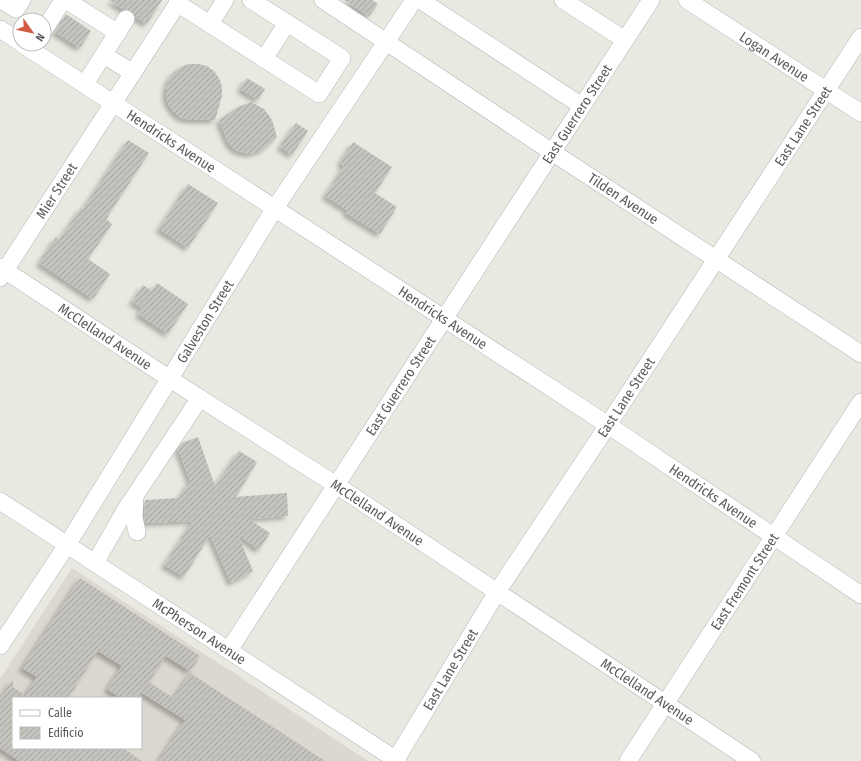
<svg xmlns="http://www.w3.org/2000/svg" width="861" height="761" viewBox="0 0 861 761" font-family="'Fira Sans Condensed',sans-serif">
<style>
.education{fill:#dad8cf;fill-rule:evenodd}
.building{fill:url(#building-hatch);filter:url(#shadow)}
.lines{fill:none;stroke-linecap:round;stroke-linejoin:round}
.minor-casing{stroke:#b3b5b9;stroke-width:18}
.minor{stroke:#fff;stroke-width:17}
.labels{text-anchor:middle;stroke-width:3;stroke-linejoin:round;paint-order:stroke}
.street-label{font-size:14px;fill:#595b5f;stroke:#fff}
</style>
<defs>
<pattern id="building-hatch" width="6" height="6" patternUnits="userSpaceOnUse"><rect width="6" height="6" fill="#c5c3bd"/><path d="M-1 1l2-2M0 6l6-6M5 7l2-2" fill="none" stroke="#a3a19d"/></pattern>
<filter id="shadow"><feDropShadow dx="-3.5" dy="3.5" stdDeviation="2" flood-color="#0004"/></filter>
</defs>
<rect width="100%" height="100%" fill="#eae9e1"/>
<path class="education" d="M72 568 221 665 238 675 246 681 368 761H0V679ZM13 698H141V748H13Z"/>
<g class="building">
<path d="M109 0H162L147 24 135 17 132 11 124 10Z"/>
<path d="M344 0H372L378 4 369 16Z"/>
<path d="M66 14 91 31 80 48 55 32Z"/>
<path d="M189 64H198L207 66 214 71 219 78 222 87V96L215 120H190L181 118 174 112 169 105 166 97V88L169 79 174 72 181 67Z"/>
<path d="M247 78 265 89 258 100 240 89Z"/>
<path d="M251 102 264 109 268 114 272 120 277 137 263 150 250 154 237 151 232 147 228 142 219 120 238 107Z"/>
<path d="M296 123 308 131 292 155 280 147Z"/>
<path d="M128 140 149 153 106 219 112 224 88 259 110 274 93 299 39 263 56 237 59 240 81 208 83 209Z"/>
<path d="M353 142 392 167 375 193 397 207 380 234 346 213 347 210 325 196 344 166 340 163Z"/>
<path d="M188 184 218 203 188 248 159 229Z"/>
<path d="M157 283 188 304 168 334 138 314 142 308 132 302 143 285 152 291Z"/>
<path d="M198 437 215 486 239 451 257 462 236 497 287 493 288 516 249 519 270 533 259 550 238 535 253 571 231 583 210 535 184 577 164 565 193 521 145 523 144 516 145 500 179 498 190 481 178 449 182 443Z"/>
<path d="M80 578 200 656 190 671 166 656 149 682 173 698 190 673 325 761H158L185 720 142 693 139 698H121L107 689 122 666 98 651 68 698H13V748H123L142 761H19L0 748V699L13 679V687L25 695 37 677 22 668Z"/>
</g>
<g class="lines">
<g class="minor-casing">
<g id="minor">
<path d="M1 0 16 9 22 0"/>
<path d="M66 0 118 33"/>
<path id="s1" d="M323 0 552 152 861 354"/>
<path d="M420 0 582 106"/>
<path d="M563 0 625 40"/>
<path id="s2" d="M687 0 861 113"/>
<path d="M177 3 319 94 342 58 251 0"/>
<path d="M210 24 225 0"/>
<path d="M0 29 20 42"/>
<path d="M44 30 63 0"/>
<path id="s3" d="M22 44 608 425 861 595"/>
<path d="M104 55 133 73"/>
<path d="M264 59 287 23"/>
<path d="M85 84 126 19"/>
<path id="s4" d="M0 267 170 379 336 485 752 761"/>
<path id="s5" d="M0 278 180 0"/>
<path d="M135 496 134 517 137 532"/>
<path id="s6" d="M0 501 398 761"/>
<path d="M95 563 126 509 200 398"/>
<path id="s7" d="M0 646 67 545 275 208 414 0"/>
<path id="s8" d="M229 650 651 0"/>
<path id="s9" d="M395 761 497 592 608 425 861 37"/>
<path id="s10" d="M628 761 861 402"/>
</g>
</g>
<use href="#minor" class="minor"/>
</g>
<g class="labels">
<g class="street-label">
<text dy="5" stroke="none"><textPath href="#s2" startOffset="104">Logan Avenue</textPath></text>
<text dy="5" stroke="none"><textPath href="#s8" startOffset="639">East Guerrero Street</textPath></text>
<text dy="5" stroke="none"><textPath href="#s9" startOffset="755">East Lane Street</textPath></text>
<text dy="5" stroke="none"><textPath href="#s3" startOffset="178">Hendricks Avenue</textPath></text>
<text dy="5" stroke="none"><textPath href="#s5" startOffset="104">Mier Street</textPath></text>
<text dy="5" stroke="none"><textPath href="#s1" startOffset="360">Tilden Avenue</textPath></text>
<text dy="5" stroke="none"><textPath href="#s3" startOffset="502">Hendricks Avenue</textPath></text>
<text dy="5" stroke="none"><textPath href="#s7" startOffset="384">Galveston Street</textPath></text>
<text dy="5" stroke="none"><textPath href="#s4" startOffset="126">McClelland Avenue</textPath></text>
<text dy="5" stroke="none"><textPath href="#s8" startOffset="315">East Guerrero Street</textPath></text>
<text dy="5" stroke="none"><textPath href="#s9" startOffset="431">East Lane Street</textPath></text>
<text dy="5" stroke="none"><textPath href="#s3" startOffset="826">Hendricks Avenue</textPath></text>
<text dy="5" stroke="none"><textPath href="#s4" startOffset="450">McClelland Avenue</textPath></text>
<text dy="5" stroke="none"><textPath href="#s10" startOffset="214">East Fremont Street</textPath></text>
<text dy="5" stroke="none"><textPath href="#s6" startOffset="238">McPherson Avenue</textPath></text>
<text dy="5" stroke="none"><textPath href="#s9" startOffset="107">East Lane Street</textPath></text>
<text dy="5" stroke="none"><textPath href="#s4" startOffset="774">McClelland Avenue</textPath></text>
</g>
</g>
<rect x="12" y="697" width="130" height="52" fill="#ffffff" stroke="#bdbdbf"/>
<rect x="20" y="710" width="20" height="6" fill="#ffffff" stroke="#bdbdbf"/>
<text x="48" y="717" font-size="12" fill="#595b5f">Calle</text>
<rect x="20" y="727" width="20" height="12" fill="url(#building-hatch)" stroke="#bdbdbf"/>
<text x="48" y="737" font-size="12" fill="#595b5f">Edificio</text>
<g transform="translate(32 32) rotate(123)"><circle r="19" fill="#ffffff" stroke="#bdbdbf"/>
<path d="M0-3L7 15L0 10L-7 15Z" fill="#d15a40"/>
<text y="-6" font-size="11" font-weight="bold" text-anchor="middle" fill="#595b5f">N</text>
</g>
</svg>
